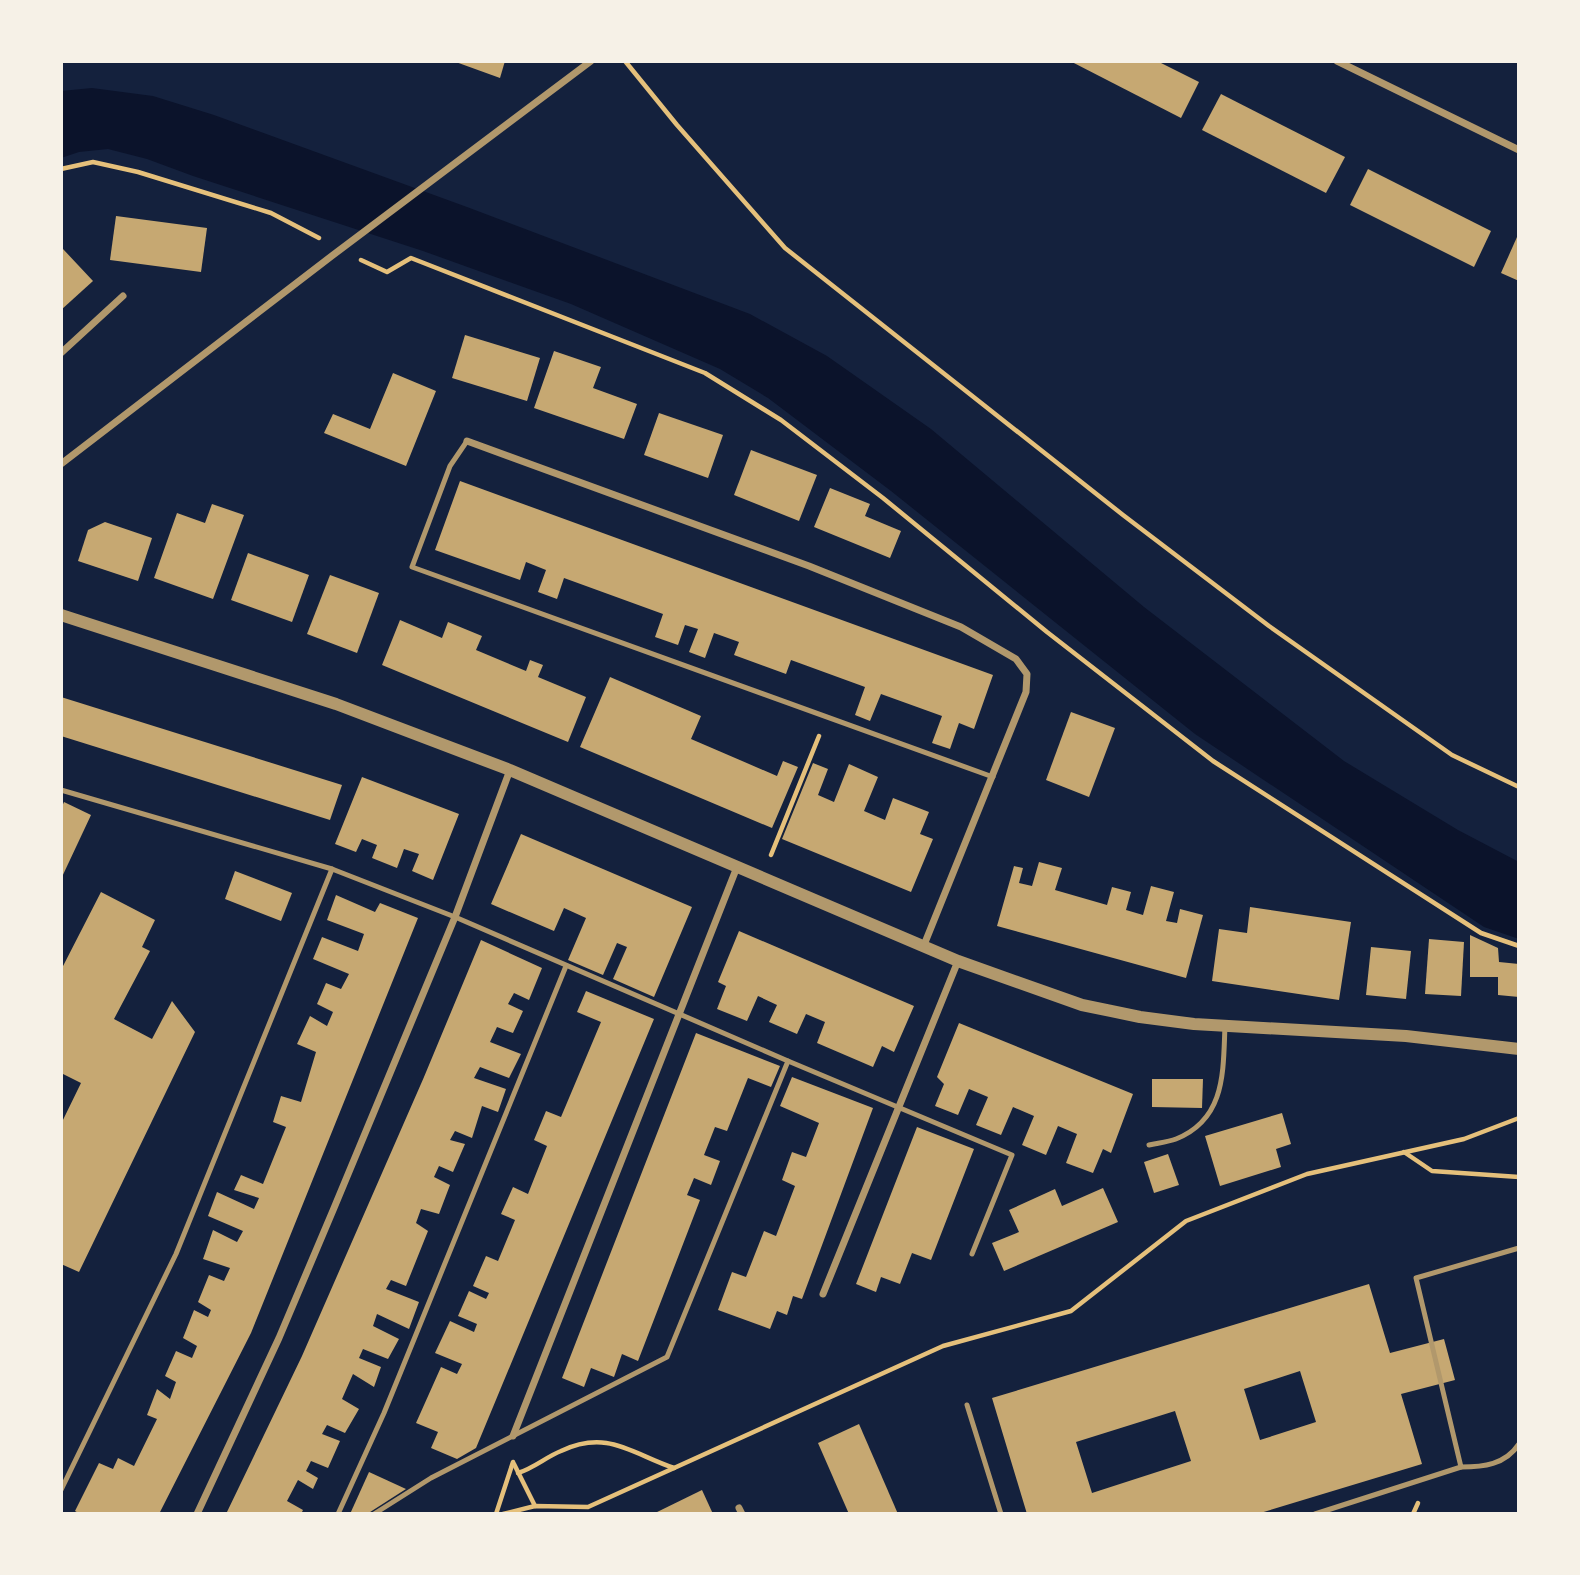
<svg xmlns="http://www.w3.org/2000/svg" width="1580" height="1575" viewBox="0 0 1580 1575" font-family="Helvetica,sans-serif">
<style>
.water{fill:#0b132b}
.building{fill:#c6a872;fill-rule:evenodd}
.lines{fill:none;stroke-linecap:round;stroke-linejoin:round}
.path{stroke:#e5c07b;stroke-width:4.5}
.service{stroke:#b1986c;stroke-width:5}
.minor{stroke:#b1986c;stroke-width:7}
.tertiary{stroke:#b1986c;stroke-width:12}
</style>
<rect width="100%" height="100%" fill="#14213d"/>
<path class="water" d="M92 88 153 96 214 115 467 207 750 314 827 356 931 429 1144 607 1344 761 1458 830 1519 862V939L1484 927 1195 734 891 491 768 398 720 369 571 304 423 251 193 176 147 159 108 149 79 152 61 158V91Z"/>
<g class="building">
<path d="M453 61H505L500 78Z"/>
<path d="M1070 61H1157L1199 82 1181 118Z"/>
<path d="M1221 94 1345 157 1326 193 1202 130Z"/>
<path d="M1368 169 1491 231 1474 267 1350 205Z"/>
<path d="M116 216 207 228 201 272 110 260Z"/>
<path d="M1517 237 1519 238V281L1501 273Z"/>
<path d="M63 249 93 281 61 310V251Z"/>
<path d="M465 335 540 358 527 401 452 378Z"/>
<path d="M554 351 601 367 593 388 637 404 624 439 534 408Z"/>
<path d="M393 373 436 391 406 466 324 433 333 414 370 429Z"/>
<path d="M659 413 723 435 708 478 644 455Z"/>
<path d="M751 450 817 475 799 521 734 495Z"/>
<path d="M460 481 993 675 974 729 959 723 950 749 932 743 942 716 881 694 870 721 855 715 865 687 791 660 786 674 734 655 739 642 714 633 705 658 689 652 698 629 685 625 678 645 655 637 663 614 564 578 557 599 538 592 546 570 526 562 520 580 435 550Z"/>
<path d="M830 488 870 504 865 516 901 531 890 558 814 527Z"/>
<path d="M212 504 244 515 213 599 154 578 177 513 205 523Z"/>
<path d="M105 522 152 538 138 581 78 561 88 530Z"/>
<path d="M248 553 309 575 292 622 231 600Z"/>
<path d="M330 575 379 593 357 653 307 634Z"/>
<path d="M400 620 442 638 448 622 482 636 476 650 526 671 530 660 543 665 538 677 586 697 568 742 382 665Z"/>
<path d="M610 677 701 716 691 739 777 776 783 761 798 767 772 828 580 747Z"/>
<path d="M61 697 342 785 330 820 61 736Z"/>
<path d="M1071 712 1115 728 1089 797 1046 780Z"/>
<path d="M813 763 828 769 818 795 834 802 849 764 878 777 864 811 885 820 893 798 929 812 920 834 933 839 911 892 782 839Z"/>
<path d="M362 777 459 814 433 880 412 871 419 854 404 849 397 868 372 858 377 845 362 839 356 852 335 844Z"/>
<path d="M64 802 91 815 61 879V809Z"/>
<path d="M521 834 692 907 654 997 613 979 627 947 617 943 603 975 568 960 586 918 564 908 554 931 491 904Z"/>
<path d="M1039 862 1062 868 1055 890 1107 905 1112 887 1131 892 1126 910 1143 915 1151 886 1174 892 1166 921 1177 923 1180 909 1203 915 1186 978 997 926 1014 866 1023 868 1019 883 1032 886Z"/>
<path d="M235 871 292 893 281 921 225 899Z"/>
<path d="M101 892 155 920 142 947 150 951 114 1019 152 1039 172 1001 195 1032 79 1272 61 1264V1124L81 1083 61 1073V970Z"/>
<path d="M336 895 375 912 380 903 418 918 251 1333 159 1514H80L75 1511 99 1463 113 1469 118 1458 134 1466 157 1419 147 1415 157 1389 170 1399 176 1382 165 1376 176 1351 192 1358 197 1346 183 1338 194 1310 208 1317 211 1310 198 1302 209 1275 224 1281 230 1268 203 1259 213 1230 237 1242 243 1231 208 1216 217 1192 254 1209 259 1198 234 1190 241 1175 263 1184 286 1127 273 1122 281 1096 301 1102 316 1052 297 1044 310 1016 327 1026 333 1012 317 1004 326 983 341 989 349 974 313 959 322 937 358 951 364 934 327 920Z"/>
<path d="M1250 907 1351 922 1339 1000 1212 981 1219 929 1247 933Z"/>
<path d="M739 931 914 1006 894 1052 882 1046 873 1067 817 1043 825 1022 806 1014 797 1034 769 1022 777 1005 758 996 747 1021 717 1009 726 986 718 982Z"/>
<path d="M1470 935 1498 948 1499 962 1519 964V997L1498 995V977H1470Z"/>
<path d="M1429 939 1464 942 1461 996 1425 994Z"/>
<path d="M481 940 542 968 529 1000 514 993 508 1004 523 1011 513 1033 497 1027 490 1042 521 1054 509 1078 480 1067 474 1078 506 1089 498 1112 482 1106 472 1138 455 1131 450 1140 465 1144 453 1172 439 1166 434 1177 450 1185 439 1214 421 1209 416 1223 428 1231 406 1286 391 1280 386 1289 419 1302 409 1329 377 1314 373 1326 399 1339 388 1359 363 1349 359 1358 381 1367 374 1387 353 1374 342 1399 359 1409 345 1433 327 1425 322 1434 340 1441 328 1468 311 1461 306 1471 318 1478 313 1489 298 1480 287 1501 303 1510 301 1514H226L302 1356 424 1077Z"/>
<path d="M1371 947 1411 951 1406 999 1366 995Z"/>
<path d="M586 991 654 1019 476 1448 457 1459 431 1448 438 1432 416 1423 441 1367 457 1374 462 1364 435 1353 450 1321 474 1332 477 1324 458 1316 469 1291 486 1299 489 1293 473 1286 486 1256 498 1261 515 1220 501 1214 513 1187 528 1194 547 1146 534 1140 546 1111 561 1117 601 1022 577 1012Z"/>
<path d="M959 1023 1133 1094 1111 1153 1103 1149 1093 1173 1066 1163 1077 1134 1058 1126 1046 1155 1022 1145 1034 1116 1013 1107 1001 1135 976 1125 988 1097 969 1089 958 1115 935 1106 944 1084 937 1077Z"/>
<path d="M696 1033 780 1066 771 1087 748 1078 727 1131 715 1127 704 1155 720 1161 711 1185 694 1178 687 1195 700 1200 638 1361 622 1354 614 1377 591 1368 584 1387 562 1378Z"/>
<path d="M792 1077 873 1108 802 1299 793 1296 787 1315 777 1311 770 1329 718 1310 732 1272 746 1277 764 1231 776 1236 795 1186 782 1180 792 1152 806 1157 819 1123 780 1106Z"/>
<path d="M1152 1079H1203L1202 1108 1152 1107Z"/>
<path d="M1282 1113 1291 1144 1276 1149 1281 1167 1220 1186 1205 1136Z"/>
<path d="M917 1127 974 1149 931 1260 912 1253 900 1284 881 1277 876 1292 856 1284Z"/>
<path d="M1168 1154 1179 1185 1154 1193 1144 1162Z"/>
<path d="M1103 1188 1118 1222 1004 1271 992 1243 1019 1232 1009 1210 1055 1189 1062 1206Z"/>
<path d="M1369 1284 1390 1353 1444 1339 1455 1380 1401 1394 1422 1464 1257 1514H1027L992 1398ZM1300 1371 1316 1422 1260 1440 1244 1389ZM1175 1411 1191 1461 1092 1493 1076 1442Z"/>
<path d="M859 1424 898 1514H849L818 1443Z"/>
<path d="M369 1472 406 1489 367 1514H350Z"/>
<path d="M702 1490 713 1514H653Z"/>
</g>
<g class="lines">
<g class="path">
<path d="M625 61 677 125 785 248 1123 515 1269 626 1452 755 1519 787"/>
<path d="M61 169 93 162 138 172 271 213 319 238"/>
<path d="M361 260 387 272 411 258 705 373 781 420 883 498 1047 632 1213 761 1481 933 1519 946"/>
<path d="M771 855 819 736"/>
<path d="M1404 1152 1432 1171 1519 1177"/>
<path d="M514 1464 535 1506"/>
<path d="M518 1473C534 1468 546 1457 561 1451 608 1429 632 1454 674 1468"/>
<path d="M496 1514 513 1462"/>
<path d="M503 1514 535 1506 588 1507 943 1346 1071 1311 1186 1221 1307 1174 1464 1139 1519 1118"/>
<path d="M1413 1514 1418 1503"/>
</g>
<g class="service">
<path d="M467 441 450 466 412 567 993 777"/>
<path d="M61 790 332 869"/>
<path d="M788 1061 1012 1155 972 1254"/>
<path d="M1149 1145C1158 1143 1168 1142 1176 1139 1226 1119 1223 1071 1225 1026"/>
<path d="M1519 1248 1416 1278 1461 1467C1483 1467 1505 1465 1519 1444"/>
<path d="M967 1405 1001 1514"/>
<path d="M61 1490 176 1254 332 869 455 917 788 1061 667 1357 431 1478 374 1514"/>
<path d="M338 1514 384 1413 566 966"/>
<path d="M1315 1514 1461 1467"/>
</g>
<g class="minor">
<path d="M1337 61 1519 150"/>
<path d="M61 353 123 296"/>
<path d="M467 441 809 566 961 627 1016 659 1027 674 1026 692 924 945"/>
<path d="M61 464 333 255 591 61"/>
<path d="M823 1294 958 961"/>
<path d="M513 1436 737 867"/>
<path d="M739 1508 742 1514"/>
<path d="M197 1514 279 1338 334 1208 455 917 510 770"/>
</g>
<path class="tertiary" d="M61 615 336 704 510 770 958 961 1082 1005 1140 1017 1194 1024 1406 1036 1519 1049"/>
</g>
<rect width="1580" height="1575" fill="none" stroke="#f6f1e7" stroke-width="126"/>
</svg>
